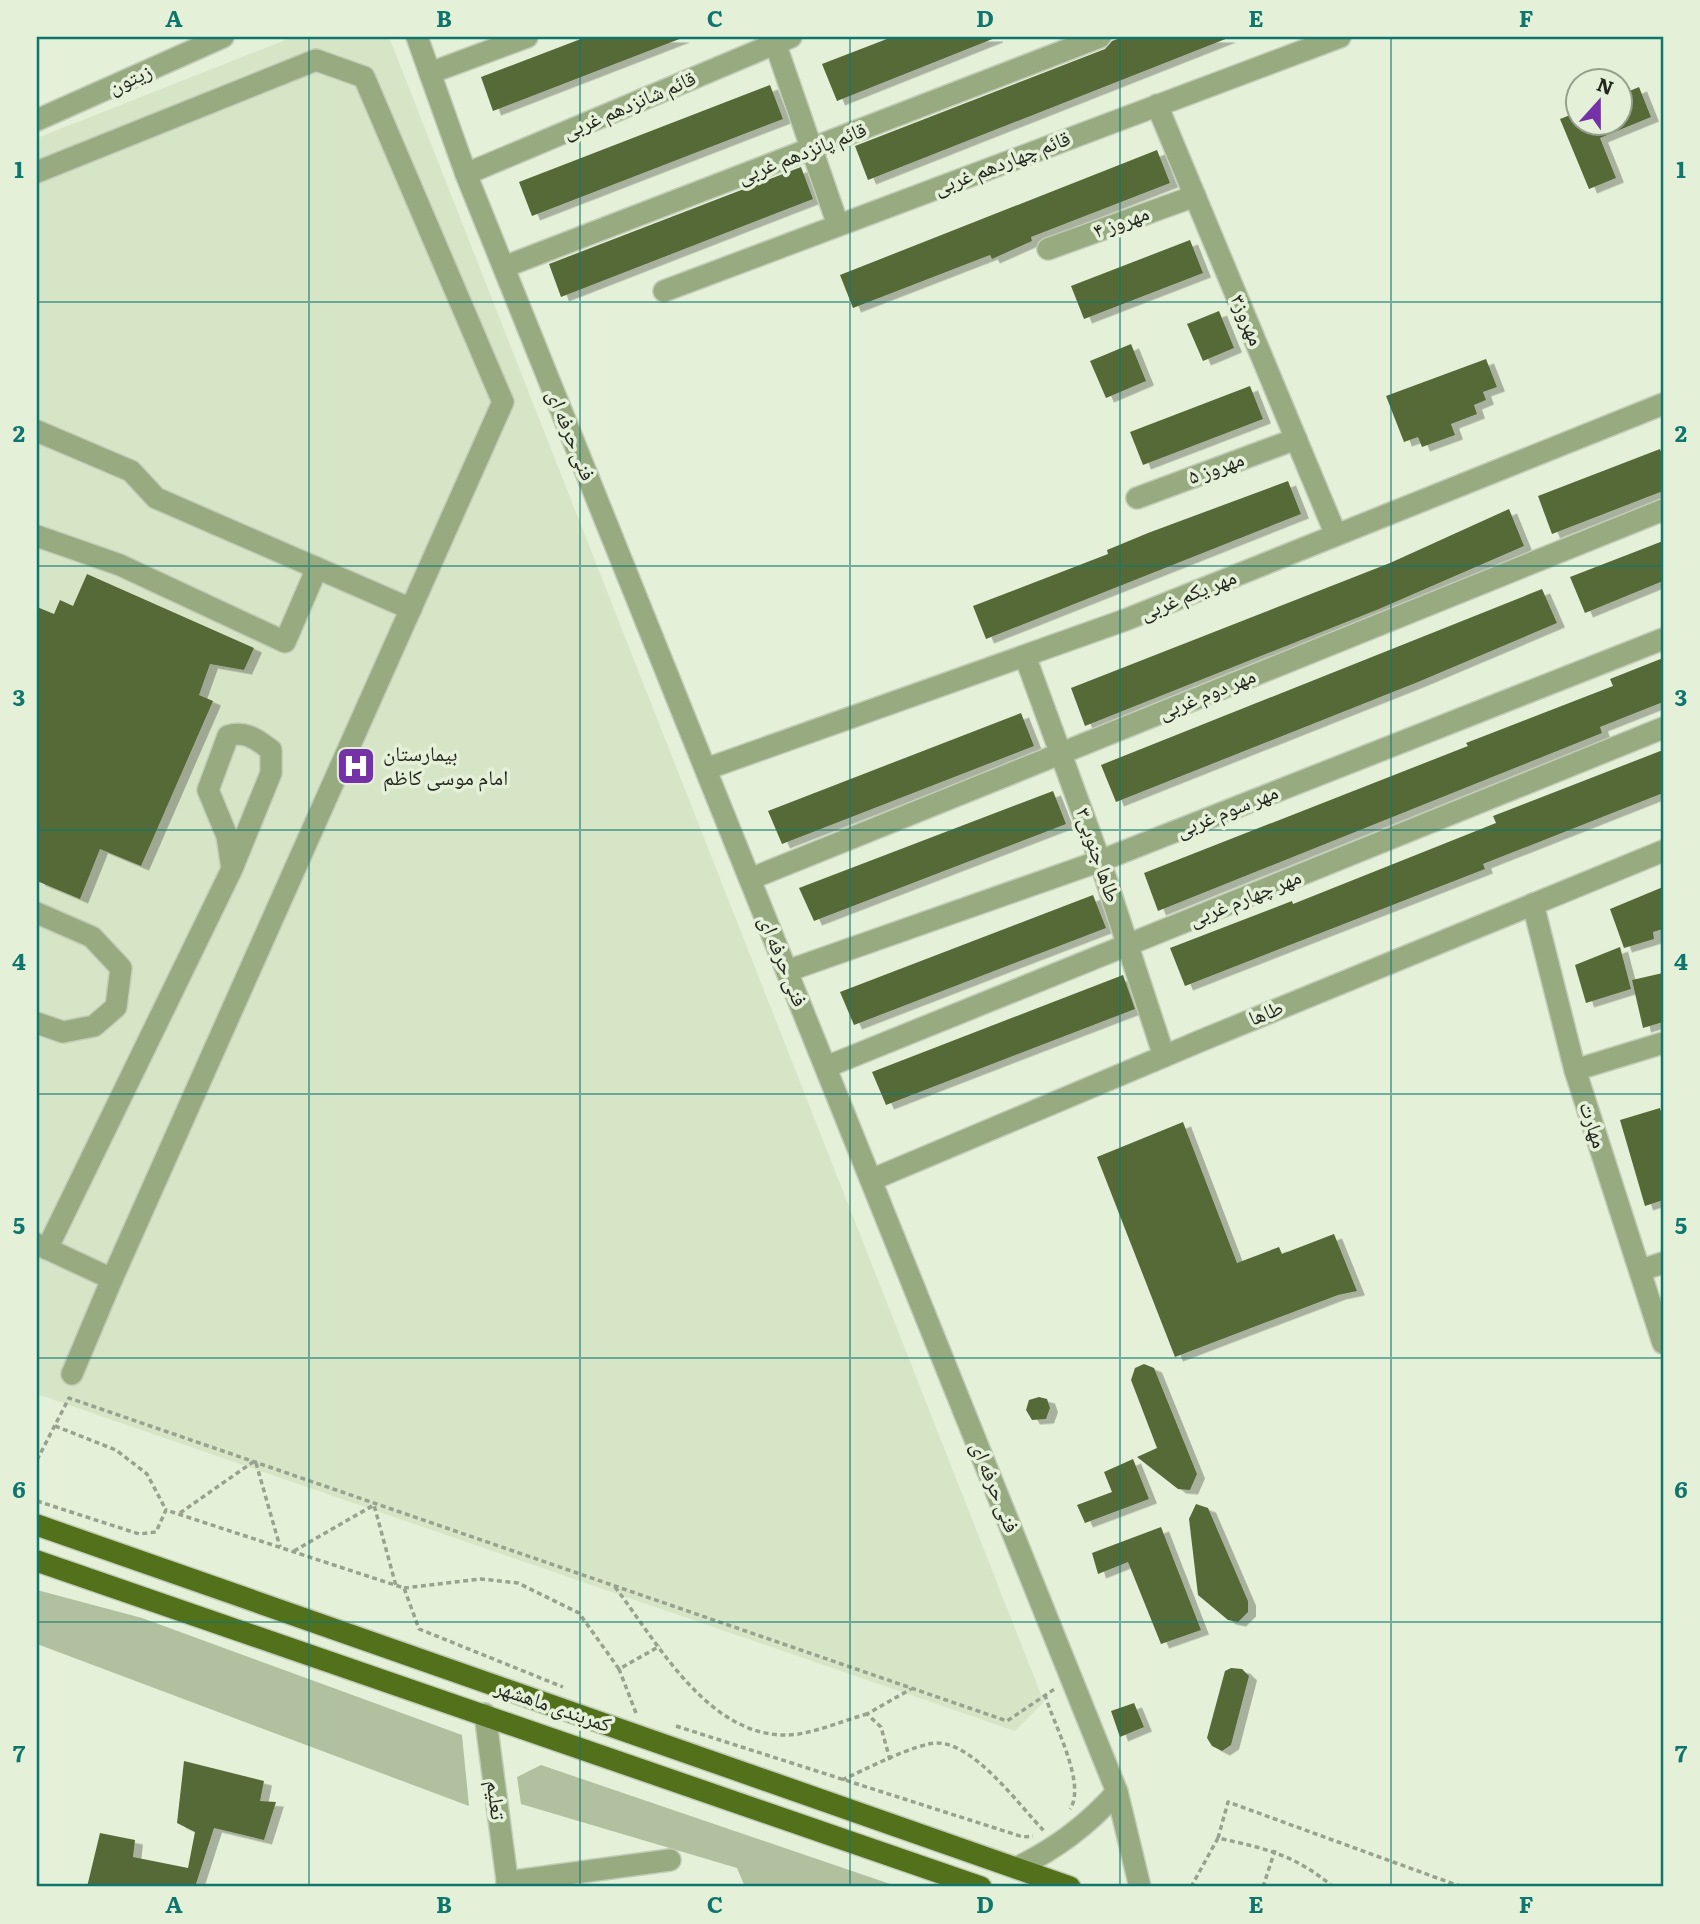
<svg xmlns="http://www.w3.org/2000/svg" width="1700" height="1924" viewBox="0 0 1700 1924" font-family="Literata,'Noto Naskh Arabic',serif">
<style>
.built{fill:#d7e5c7}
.green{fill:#b1c09e}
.building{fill:#566a38;filter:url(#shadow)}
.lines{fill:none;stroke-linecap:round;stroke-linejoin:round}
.minor-casing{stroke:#c2ccb7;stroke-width:24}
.major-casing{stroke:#c2ccb7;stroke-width:24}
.path{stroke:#99a28f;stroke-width:3.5;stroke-dasharray:5 3.5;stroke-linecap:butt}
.minor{stroke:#97aa80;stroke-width:21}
.major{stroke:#53711b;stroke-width:21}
.grid{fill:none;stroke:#0f766e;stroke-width:2;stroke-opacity:0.55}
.labels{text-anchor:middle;stroke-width:7;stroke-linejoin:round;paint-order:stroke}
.street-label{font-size:21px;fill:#23271e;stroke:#e5f0d8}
.poi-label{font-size:21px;fill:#23271e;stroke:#e5f0d8;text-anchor:start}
.neatline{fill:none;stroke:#0f766e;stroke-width:2.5}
.grid-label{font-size:23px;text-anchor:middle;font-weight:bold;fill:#0f766e}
</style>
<defs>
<filter id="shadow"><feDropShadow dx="8" dy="4.5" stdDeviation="0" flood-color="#0004"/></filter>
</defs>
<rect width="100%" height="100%" fill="#e5f0d8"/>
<path class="built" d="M293 37H389L1044 1702 1015 1731 37 1394V138Z"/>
<g class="green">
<path d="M37 1590 142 1618 462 1735 469 1806 37 1644Z"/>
<path d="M541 1765 899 1887H745L737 1868 521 1804 517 1777Z"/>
</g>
<g class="building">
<path d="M586 37 682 38 493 111 481 77Z"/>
<path d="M892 37H995V38L837 101 822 64Z"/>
<path d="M1123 37 1228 38 868 180 855 146 1105 49 1112 41Z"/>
<path d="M770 85 783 119 532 216 519 182Z"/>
<path d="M1639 87 1651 117 1600 138 1616 178 1589 189 1560 119 1578 112V122H1620V95Z"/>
<path d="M1157 150 1170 183 1031 237 1032 241 992 259 990 255 853 308 840 275Z"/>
<path d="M801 167 813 199 561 297 549 264Z"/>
<path d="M1190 240 1203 273 1084 319 1071 286Z"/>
<path d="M1219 311 1234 348 1203 361 1187 324Z"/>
<path d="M1131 344 1146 381 1106 398 1090 361Z"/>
<path d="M1486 359 1497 387 1483 392 1486 400 1474 405 1477 414 1451 424 1455 435 1422 447 1418 437 1404 442 1386 396Z"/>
<path d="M1250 386 1263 419 1143 465 1130 432Z"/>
<path d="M1660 449 1663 458V491L1552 534 1538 496Z"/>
<path d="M1288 481 1301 514 986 639 973 606 1108 554 1107 550 1148 533Z"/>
<path d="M1509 509 1524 546 1379 609 1085 726 1071 688 1390 563Z"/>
<path d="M1663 541V581L1585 613 1570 577Z"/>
<path d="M87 574 254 648 244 670 210 664 199 695 213 701 141 866 100 849 80 899 37 881V607L54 614 60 600 73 606Z"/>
<path d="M1542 589 1557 623 1418 682 1116 802 1101 765Z"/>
<path d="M1663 658V702L1600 727 1602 733 1158 911 1144 873 1468 746 1466 743 1613 686 1610 679Z"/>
<path d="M1021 713 1034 746 782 844 768 811Z"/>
<path d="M1663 750V793L1483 864 1485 869 1185 986 1170 948 1292 901 1293 904 1496 823 1493 816Z"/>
<path d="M1053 791 1066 824 814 921 799 888Z"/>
<path d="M1663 887V929L1653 932 1654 939 1624 948 1610 909Z"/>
<path d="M1093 895 1106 928 854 1025 840 992Z"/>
<path d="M1620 947 1631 989 1586 1003 1575 965Z"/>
<path d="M1663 973V1022L1643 1028 1632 980Z"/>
<path d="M1123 975 1135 1009 886 1105 872 1072Z"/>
<path d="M1660 1108 1663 1119V1200L1645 1206 1620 1120Z"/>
<path d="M1183 1122 1237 1263 1279 1247 1282 1254 1334 1234 1357 1291 1338 1295 1175 1357 1097 1157Z"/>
<path d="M1144 1364 1154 1368 1197 1474 1190 1490 1178 1489 1137 1457 1157 1448 1131 1380 1135 1368Z"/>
<path d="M1039 1397 1047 1399 1050 1408 1046 1419 1032 1420 1026 1410 1029 1400Z"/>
<path d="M1133 1459 1149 1499 1085 1523 1077 1505 1112 1492 1104 1472Z"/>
<path d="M1196 1504 1208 1508 1248 1601V1612L1238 1622 1228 1620 1198 1595 1189 1519Z"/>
<path d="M1161 1527 1201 1630 1161 1644 1128 1562 1098 1574 1092 1553Z"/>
<path d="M1231 1668 1242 1669 1249 1676 1231 1745 1222 1751 1212 1746 1207 1738 1225 1671Z"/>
<path d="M1134 1703 1144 1727 1120 1737 1111 1711Z"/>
<path d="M184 1761 264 1781 260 1801 276 1802 264 1840 214 1828 195 1887H87L100 1833 135 1840 133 1857 188 1868 195 1832 177 1823Z"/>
</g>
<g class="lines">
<g class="minor-casing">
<g id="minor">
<path d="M417 37 466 174 1117 1792 1140 1887"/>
<path d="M773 37 838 225"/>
<path d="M430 73 527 37"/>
<path d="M1157 105 1336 535"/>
<path d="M37 120 223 37"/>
<path d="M37 172 316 60 364 77 503 402 112 1279"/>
<path d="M466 174 791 37"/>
<path d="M1048 249 1195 196"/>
<path d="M504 267 1100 37"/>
<path d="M664 291 1340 37"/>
<path d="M37 431 131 471 156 498 411 609"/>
<path d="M1137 498 1296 439"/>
<path d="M37 536 120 565 285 642 317 568"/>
<path d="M1025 656 1100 861 1164 1056"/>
<path d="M706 769 1125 620 1663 404"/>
<path d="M750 879 1663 510"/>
<path d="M1533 904 1575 1070 1663 1343"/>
<path d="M37 913 92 937 121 968 116 1007 94 1026 63 1032 37 1023"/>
<path d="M787 971 1100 861 1663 639"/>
<path d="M826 1067 1663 728"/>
<path d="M1575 1070 1663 1043"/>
<path d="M871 1180 1205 1039 1663 851"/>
<path d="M37 1244 112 1279 72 1374"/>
<path d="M47 1249 232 869 271 773V750C257 740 246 730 228 736L208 790 227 836 232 869"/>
<path d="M1641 1270 1663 1263"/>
<path d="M485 1714 508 1887"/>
<path d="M1016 1868C1056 1849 1088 1825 1117 1792"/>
<path d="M507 1882 670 1860"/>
</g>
</g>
<g class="major-casing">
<g id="major">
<path d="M37 1525 1070 1887"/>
<path d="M37 1561 981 1887"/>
</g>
</g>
<g class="path">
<path d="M55 1426 116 1450 147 1474 166 1510"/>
<path d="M37 1460 69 1398 1007 1721 1056 1688"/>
<path d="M256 1463 280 1547"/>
<path d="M37 1501 139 1534 156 1532 166 1510 404 1588 419 1629 563 1687"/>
<path d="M180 1513 253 1462"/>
<path d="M294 1551 374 1505 396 1586"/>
<path d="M615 1587C660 1646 713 1746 799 1734 822 1730 845 1720 867 1714"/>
<path d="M404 1588 481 1579 518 1583 579 1613 619 1669"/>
<path d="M1045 1695C1053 1723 1087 1784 1070 1809"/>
<path d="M636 1713 619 1669 660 1646"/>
<path d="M676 1726 1023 1837 1033 1836"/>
<path d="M890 1760 881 1727 867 1714 911 1689"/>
<path d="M842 1780C862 1771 918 1742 938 1743 975 1744 1019 1805 1044 1831"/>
<path d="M1218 1838 1228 1802 1462 1887"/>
<path d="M1191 1887 1218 1838C1264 1848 1296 1855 1333 1887"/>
<path d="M1263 1887 1275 1850"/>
</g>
<use href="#minor" class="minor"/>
<use href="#major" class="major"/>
</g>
<path class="grid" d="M309 37V1887M580 37V1887M850 37V1887M1120 37V1887M1391 37V1887M37 302H1663M37 566H1663M37 830H1663M37 1094H1663M37 1358H1663M37 1622H1663"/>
<defs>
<g id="hospital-square" transform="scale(2.0125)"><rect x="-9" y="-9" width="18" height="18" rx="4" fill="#7532a6" stroke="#e5f0d8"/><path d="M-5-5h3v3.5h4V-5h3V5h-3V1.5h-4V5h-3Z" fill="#fff"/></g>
</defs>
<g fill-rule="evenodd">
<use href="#hospital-square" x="356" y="766"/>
</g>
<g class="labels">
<g class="street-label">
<text transform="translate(130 79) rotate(-24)" y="7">زیتون</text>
<text transform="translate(629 105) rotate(-23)" y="7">قائم شانزدهم غربی</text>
<text transform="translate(802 153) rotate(-21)" y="7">قائم پانزدهم غربی</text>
<text transform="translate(1002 163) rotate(-21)" y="7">قائم چهاردهم غربی</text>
<text transform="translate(1121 222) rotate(-20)" y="7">مهروز ۴</text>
<text transform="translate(1247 320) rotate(67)" y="7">مهروز۳</text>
<text transform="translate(571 435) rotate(68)" y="7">فنی حرفه ای</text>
<text transform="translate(1216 468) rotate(-20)" y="7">مهروز ۵</text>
<text transform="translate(1188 595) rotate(-22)" y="7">مهر یکم غربی</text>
<text transform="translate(1207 694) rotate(-22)" y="7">مهر دوم غربی</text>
<text transform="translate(1227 811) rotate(-22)" y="7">مهر سوم غربی</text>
<text transform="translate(1098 855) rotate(71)" y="7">طاها جنوبی۳</text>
<text transform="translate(1245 898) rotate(-22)" y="7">مهر چهارم غربی</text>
<text transform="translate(783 961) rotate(68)" y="7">فنی حرفه ای</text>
<text transform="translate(1266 1013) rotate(-22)" y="7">طاها</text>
<text transform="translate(1593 1125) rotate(72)" y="7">مهارت</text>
<text transform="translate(995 1487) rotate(68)" y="7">فنی حرفه ای</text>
<text transform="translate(553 1706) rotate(19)" y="7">کمربندی ماهشهر</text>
<text transform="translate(496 1800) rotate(83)" y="7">تعلیم</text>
</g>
<g class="poi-label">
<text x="383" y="761">بیمارستان<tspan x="383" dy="24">امام موسی کاظم</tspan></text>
</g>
</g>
<rect width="1700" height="1924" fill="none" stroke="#e5f0d8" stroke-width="77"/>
<g transform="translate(1599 102) rotate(21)"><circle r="33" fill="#e5f0d8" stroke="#97a08e" stroke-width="2"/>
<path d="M0-5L12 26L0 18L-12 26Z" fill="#7532a6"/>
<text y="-10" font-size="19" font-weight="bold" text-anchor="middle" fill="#23271e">N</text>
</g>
<rect x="38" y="38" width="1624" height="1847" class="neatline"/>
<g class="grid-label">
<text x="174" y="27">A</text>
<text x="444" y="27">B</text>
<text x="715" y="27">C</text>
<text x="985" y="27">D</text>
<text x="1256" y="27">E</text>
<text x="1526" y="27">F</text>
<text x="19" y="178">1</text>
<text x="1681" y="178">1</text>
<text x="19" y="442">2</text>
<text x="1681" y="442">2</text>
<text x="19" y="706">3</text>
<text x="1681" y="706">3</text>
<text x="19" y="970">4</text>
<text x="1681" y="970">4</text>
<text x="19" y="1234">5</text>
<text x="1681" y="1234">5</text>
<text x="19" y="1498">6</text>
<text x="1681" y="1498">6</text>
<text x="19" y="1762">7</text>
<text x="1681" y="1762">7</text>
<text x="174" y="1913">A</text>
<text x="444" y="1913">B</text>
<text x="715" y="1913">C</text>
<text x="985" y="1913">D</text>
<text x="1256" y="1913">E</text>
<text x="1526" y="1913">F</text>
</g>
</svg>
